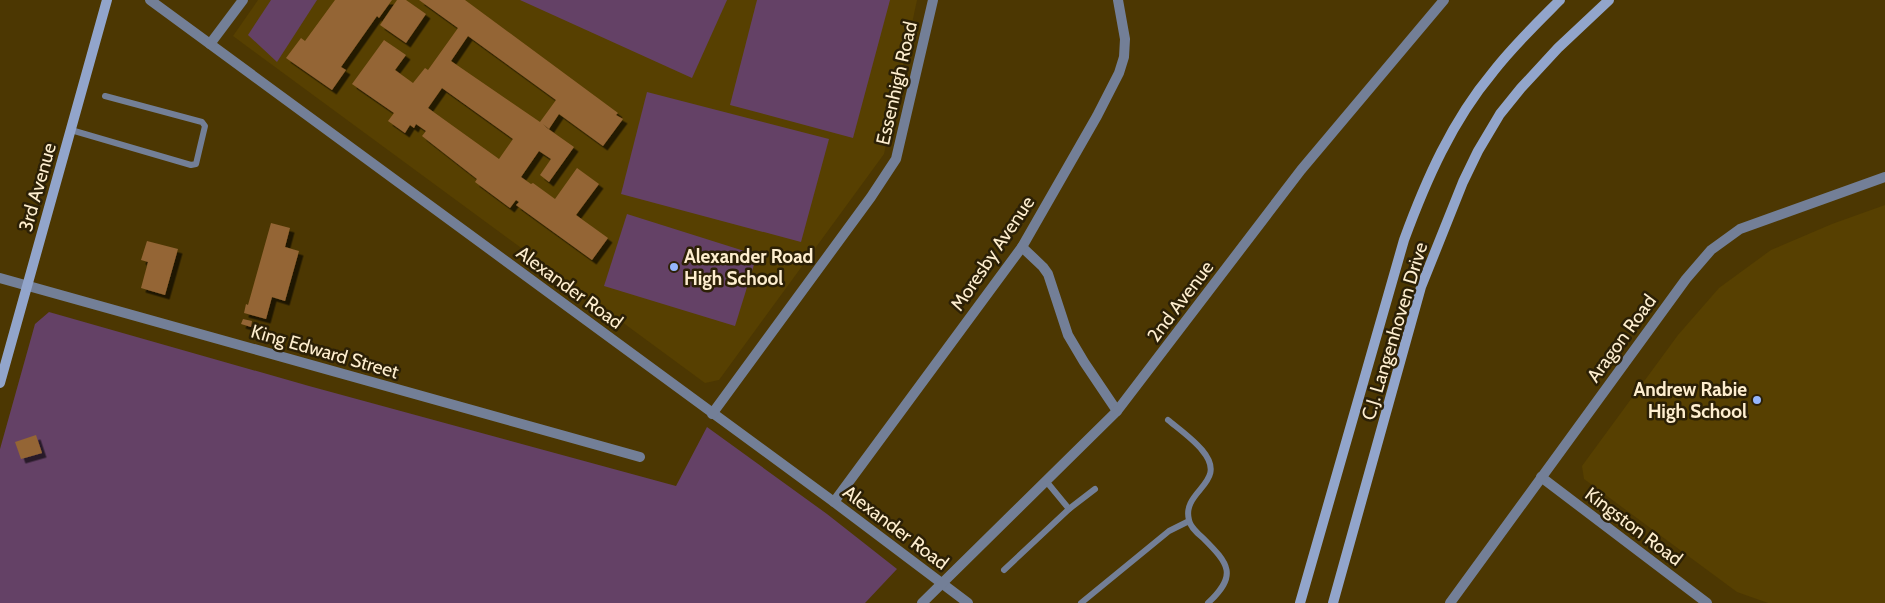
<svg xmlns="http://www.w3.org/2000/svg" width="1885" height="603" viewBox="0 0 1885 603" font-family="Cabin,sans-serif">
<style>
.built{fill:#574001}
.green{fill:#644166}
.building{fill:#946535;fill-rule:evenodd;filter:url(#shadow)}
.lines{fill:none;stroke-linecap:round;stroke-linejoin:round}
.lane{stroke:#737f97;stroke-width:6}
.street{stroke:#737f97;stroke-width:10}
.secondary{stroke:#92a5cb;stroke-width:10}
.poi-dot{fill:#95b6fd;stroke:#2c2006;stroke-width:2}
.labels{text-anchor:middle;stroke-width:5;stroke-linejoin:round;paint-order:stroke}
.street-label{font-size:19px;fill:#feeecf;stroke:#2c2006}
.poi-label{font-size:19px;font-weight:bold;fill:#feeecf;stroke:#2c2006;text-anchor:start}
</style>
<defs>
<filter id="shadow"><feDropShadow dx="4.5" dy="4.5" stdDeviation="0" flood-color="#0009"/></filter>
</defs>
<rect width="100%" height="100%" fill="#4c3702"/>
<g class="built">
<path d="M258 0H917L884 154 719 380 705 383 233 36Z"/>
<path d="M1885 205V603H1768L1737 592 1584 479 1582 466 1678 335 1719 288 1771 250 1832 224Z"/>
</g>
<g class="green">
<path d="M271 0H317L277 62 248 35Z"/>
<path d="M520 0H727L692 78Z"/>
<path d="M757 0H890L853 138 730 105Z"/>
<path d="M647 92 829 139 801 242 621 194Z"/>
<path d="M627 214 757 255 735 326 604 286Z"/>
<path d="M49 312 309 386 676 486 707 427 827 514 897 569 865 603H0V449L35 324Z"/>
</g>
<g class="building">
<path d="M335 0H392L379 18 377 16 341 67 346 70 332 90 286 58 301 38 305 41Z"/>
<path d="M397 0H406L426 14 406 43 380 25Z"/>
<path d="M419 0H465L618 113 616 115 623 119 603 146 559 114 549 129 543 124 547 128 574 147 549 182 540 175 551 159 539 151 521 177 531 184 533 183 555 199 577 168 599 184 576 215 608 238 592 260 516 205 519 202 516 200 510 208 475 182 477 179 422 136 426 131 416 124 414 128 410 125 405 133 388 121 394 113 352 84 384 40 406 55 395 70 413 83 425 68 428 70 458 28ZM468 36 556 100 540 122 451 61ZM442 88 513 139 499 159 428 108Z"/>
<path d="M271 223 290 228 285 247 299 251 285 301 272 297 266 319 244 313 246 304 248 305Z"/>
<path d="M147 241 178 249 165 295 141 288 148 262 141 260Z"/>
<path d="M243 319 252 321 251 327 241 324Z"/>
<path d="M36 435 42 453 21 459 15 442Z"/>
</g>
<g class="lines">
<g class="lane">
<path d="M71 130 191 165 196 164 205 126 202 122 105 96"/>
<path d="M1168 420C1179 429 1193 439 1202 450 1230 483 1181 490 1189 520 1190 526 1198 534 1203 538 1229 564 1238 575 1208 603"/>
<path d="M1046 481 1069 509"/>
<path d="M1004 570 1069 509 1095 489"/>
<path d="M1081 603 1169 531 1189 521"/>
</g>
<g class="street">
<path d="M150 0 834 502 968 603"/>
<path d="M210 44 243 0"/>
<path d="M1022 247 1043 267 1048 274 1068 335 1084 362 1117 411"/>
<path d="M0 278 640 457"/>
<path d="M712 414 871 197 896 159 933 0"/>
<path d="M1541 477 1707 603"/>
<path d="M834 502 1022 247 1097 116 1119 73 1124 57 1125 39 1118 0"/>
<path d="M922 603 1117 411 1301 170 1444 0"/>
<path d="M1450 603 1686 279 1711 250 1740 229 1885 177"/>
</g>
<g class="secondary">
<path d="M0 383 107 0"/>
<path d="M1300 603 1404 240C1426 180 1452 121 1493 72 1513 46 1537 23 1560 0"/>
<path d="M1333 603 1421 287 1463 182 1478 151 1500 114 1521 88 1558 48 1609 0"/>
</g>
</g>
<g class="poi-dot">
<circle cx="674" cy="267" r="5"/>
<circle cx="1757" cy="400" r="5"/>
</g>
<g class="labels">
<g class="street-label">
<text transform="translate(896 83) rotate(-77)" y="7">Essenhigh Road</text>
<text transform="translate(37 187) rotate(-74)" y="7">3rd Avenue</text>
<text transform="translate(992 253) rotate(-56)" y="7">Moresby Avenue</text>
<text transform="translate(570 287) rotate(36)" y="7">Alexander Road</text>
<text transform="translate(1180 301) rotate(-53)" y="7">2nd Avenue</text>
<text transform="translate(1394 331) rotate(-73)" y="7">C.J. Langenhoven Drive</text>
<text transform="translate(1621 338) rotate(-54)" y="7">Aragon Road</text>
<text transform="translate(325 351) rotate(16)" y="7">King Edward Street</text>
<text transform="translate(1634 526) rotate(37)" y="7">Kingston Road</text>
<text transform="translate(896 527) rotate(37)" y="7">Alexander Road</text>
</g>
<g class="poi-label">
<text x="684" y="263">Alexander Road<tspan x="684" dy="22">High School</tspan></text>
<text x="1747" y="396" text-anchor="end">Andrew Rabie<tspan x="1747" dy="22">High School</tspan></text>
</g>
</g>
</svg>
